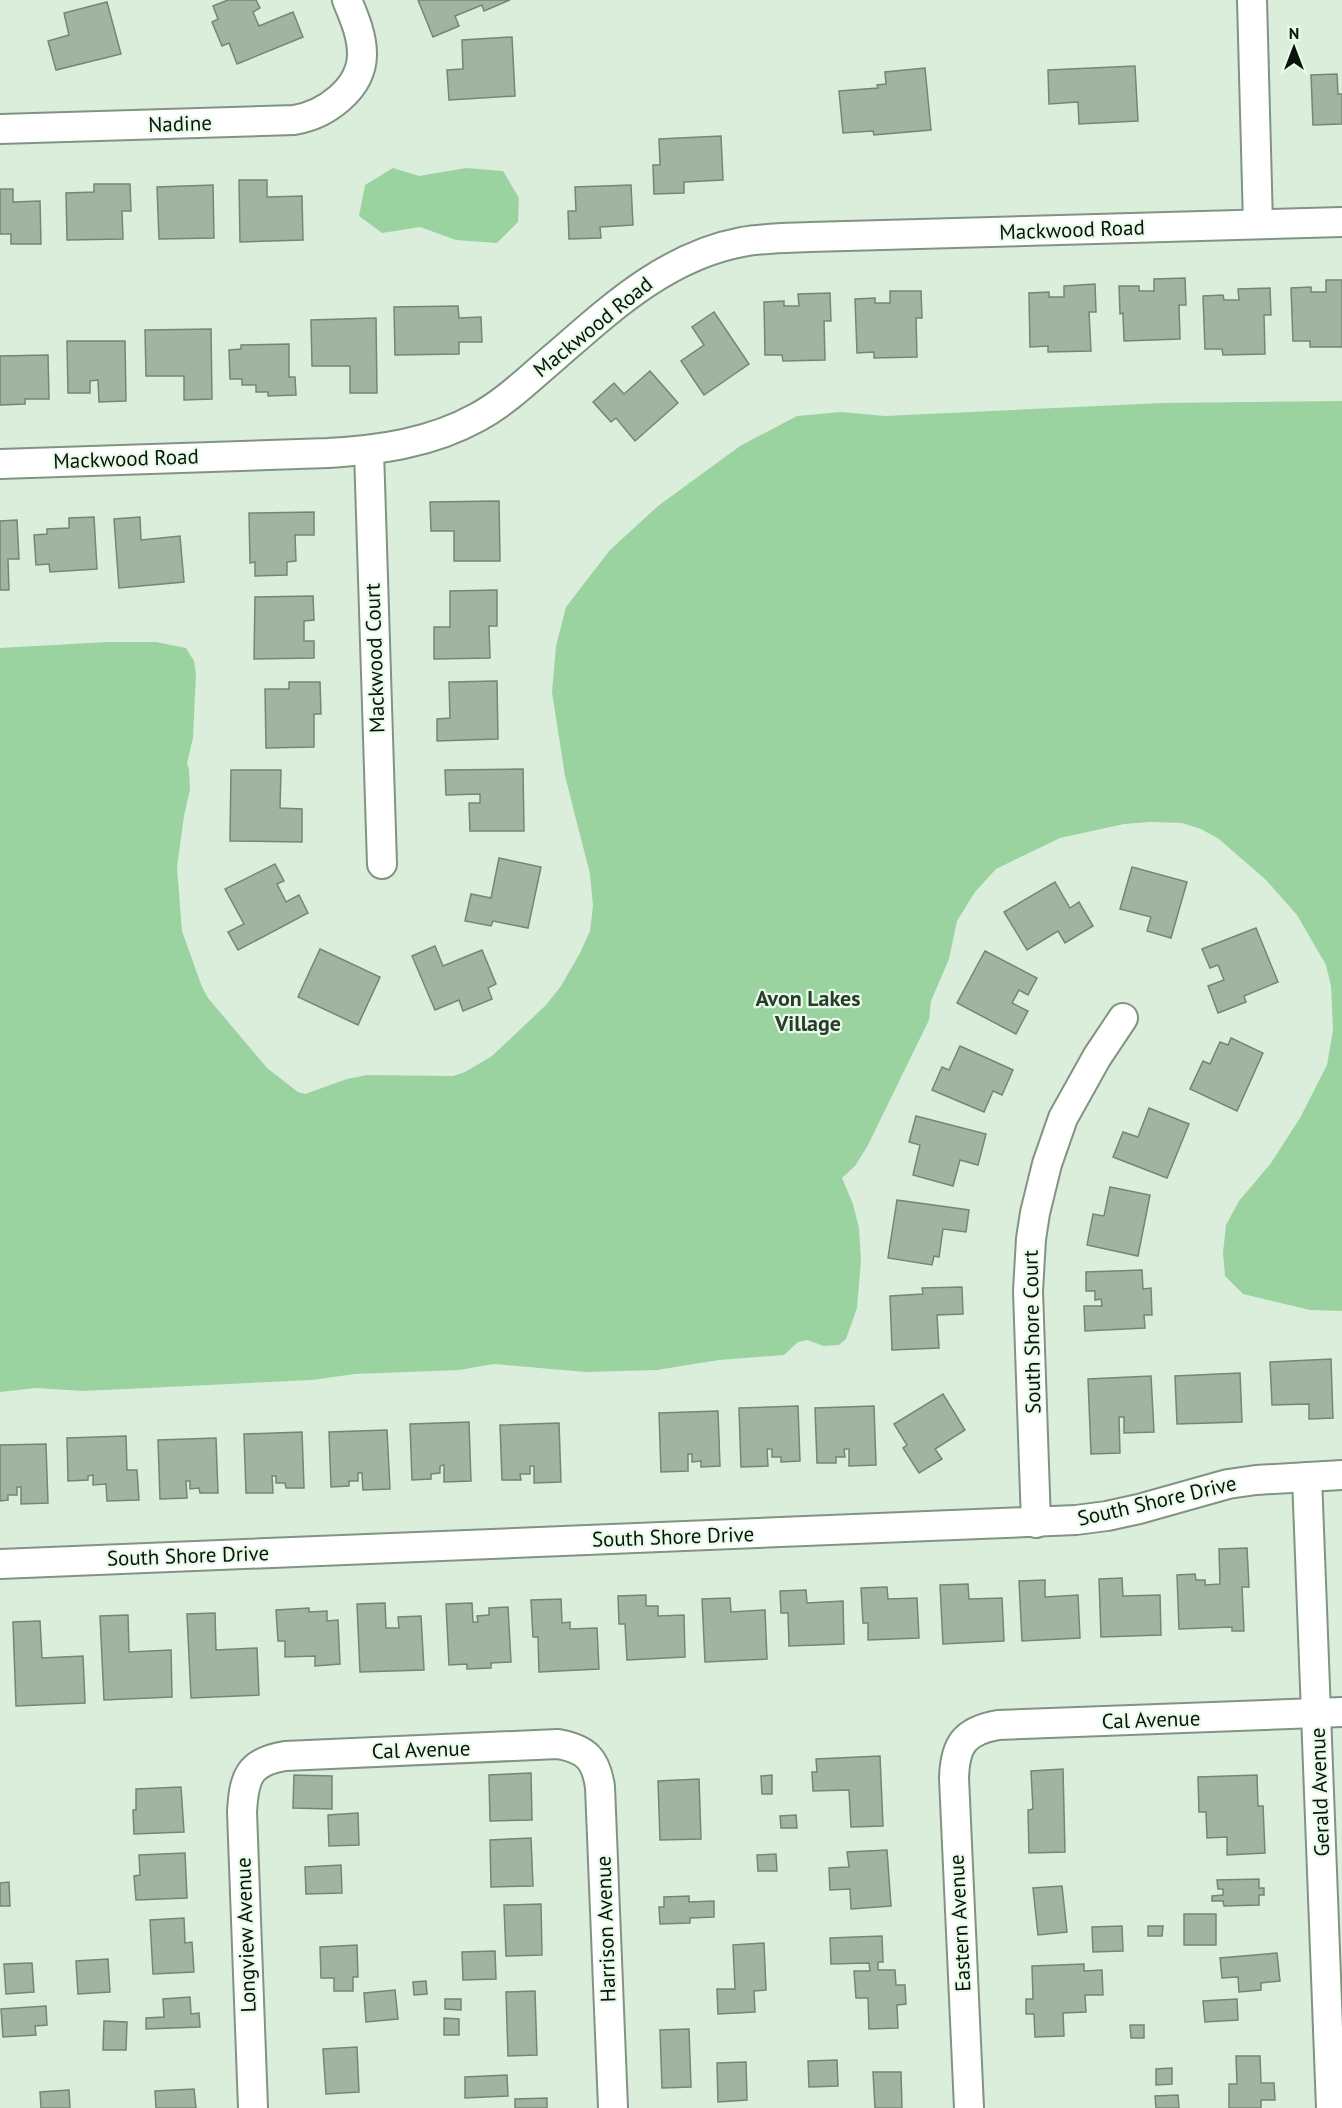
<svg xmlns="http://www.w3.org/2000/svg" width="1342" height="2108" viewBox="0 0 1342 2108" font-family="'PT Sans',sans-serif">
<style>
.water{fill:#9bd3a0}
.building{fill:#a1b4a2;stroke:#748675;stroke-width:1.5}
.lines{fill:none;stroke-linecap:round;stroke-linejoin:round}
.minor-casing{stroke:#819482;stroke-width:32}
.minor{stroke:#fff;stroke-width:28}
.labels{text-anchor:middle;stroke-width:4.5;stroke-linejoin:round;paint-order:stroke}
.street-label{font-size:21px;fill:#0b120c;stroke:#e7fce8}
.neighbourhood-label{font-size:22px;font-weight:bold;fill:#2a3a2b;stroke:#e7fce8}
</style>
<rect width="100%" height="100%" fill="#daeedb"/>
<g class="water">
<path d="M393 168 419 176 466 168 503 171 519 198 518 222 497 243 456 240 420 227 382 233 359 216 365 185Z"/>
<path d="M1342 401V1311L1310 1310 1243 1294 1225 1276 1223 1253 1226 1225 1239 1201 1271 1163 1300 1118 1327 1065 1333 1030 1331 986 1326 965 1297 915 1266 880 1219 839 1201 829 1182 823 1150 822 1124 824 1060 838 996 869 975 892 957 921 949 959 931 1001 929 1020 867 1147 855 1166 842 1178 853 1204 859 1228 861 1261 857 1308 846 1339 839 1345 824 1346 807 1340 798 1342 784 1355 719 1360 657 1370 586 1372 494 1364 459 1370 355 1374 312 1380 83 1391 36 1388 0 1392V648L107 642H156L186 648 194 661 196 674 193 738 187 763 189 769 190 789 184 816 177 867 182 931 202 987 208 998 267 1068 298 1092 305 1094 347 1079 367 1075 453 1076 465 1072 492 1056 546 1005 561 986 580 953 590 931 593 906 590 874 565 776 552 692 556 646 566 607 610 550 658 506 740 446 797 416 841 412 885 416 1163 403Z"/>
</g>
<g class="building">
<path d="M228 0H256L260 8 253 12 259 26 293 12 303 37 237 64 229 43 222 46 212 22 218 19 213 6Z"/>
<path d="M418 0H510L484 11 482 5 455 16 459 26 433 37Z"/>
<path d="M107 2 121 54 56 70 48 41 69 35 64 13Z"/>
<path d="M512 37 515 96 449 100 447 70 463 69 462 40Z"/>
<path d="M1135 66 1138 121 1079 124 1078 102 1049 104 1048 70Z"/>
<path d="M925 68 931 130 874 135 873 131 843 133 839 91 878 88 877 85 886 84 885 72Z"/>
<path d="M1337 74 1338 94H1342V124L1313 125 1311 75Z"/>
<path d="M721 136 723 180 684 182V193L654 194 653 165H660L659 139Z"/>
<path d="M239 180H267V197L302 196 303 240 240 242Z"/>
<path d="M94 184H130L131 211H122L123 239 67 240 66 193 94 192Z"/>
<path d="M213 185 214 238 159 239 157 187Z"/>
<path d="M631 185 633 225 600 227 601 238 569 239 568 211H576L575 187Z"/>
<path d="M0 189H13V202L40 201 41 244H11V234H0Z"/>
<path d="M1185 278 1186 305H1179L1180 339 1124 341 1123 313 1120 314 1119 286H1139V291H1154V279Z"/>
<path d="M1326 280H1342V347H1310V341H1293L1291 288 1311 287V292H1326Z"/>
<path d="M1095 284 1096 312H1089L1091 351 1048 352V346L1030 347 1029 293 1049 292V297H1064V286Z"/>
<path d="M1270 288 1271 315H1264L1265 354 1223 355 1222 349H1205L1203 296 1223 295 1224 300H1239L1238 289Z"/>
<path d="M890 291H921L922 318H916L917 357 874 358V352L857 353 855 299 875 298V303H890Z"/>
<path d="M830 293 831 321H824L825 360 783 361 782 355H765L764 302 784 301V306H799L798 294Z"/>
<path d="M458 306 459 318 481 317 482 342H459V354L395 355 394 307Z"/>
<path d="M714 312 749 364 704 395 681 361 704 345 692 327Z"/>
<path d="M376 318 377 393H350V366H312L311 320Z"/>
<path d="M211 329 212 399 184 400V376H146L145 330Z"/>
<path d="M67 341H125L126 401 99 402 98 380 90 381V393H68Z"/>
<path d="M289 344V377H295L296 395 268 396V392H256V385H242V379H230L229 350 241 349V345Z"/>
<path d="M48 355 49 399H25V404L0 405V356Z"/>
<path d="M650 371 678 403 635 441 616 418 611 422 593 402 614 383 624 394Z"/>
<path d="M499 501 500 561H454V531H431L430 502Z"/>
<path d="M314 512V535H295L296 561 287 562V575L255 576V562L250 563 249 513Z"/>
<path d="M94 517 97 569 50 572 49 564 36 565 34 535 47 534V529L69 528V518Z"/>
<path d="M140 517 141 540 180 536 184 582 119 588 114 519Z"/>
<path d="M17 520 19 559H8L9 590H0V521Z"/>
<path d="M497 590V626H489L490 658 434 659V627H450V591Z"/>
<path d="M313 596 314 620 304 621V641H314V658L254 659 255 597Z"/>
<path d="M497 681 498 739 437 741V719L450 718 449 682Z"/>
<path d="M289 682H320L321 714H314V747L266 748 265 689H289Z"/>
<path d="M523 769 524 831H470L469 803H480V794L446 795 445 770Z"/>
<path d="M231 770H281L280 808 302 809V842L230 841Z"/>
<path d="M499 858 541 867 528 928 493 921 491 926 465 921 471 894 491 898Z"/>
<path d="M275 864 284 881 277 884 286 902 299 895 308 913 238 950 228 932 244 924 225 889Z"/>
<path d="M1132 867 1187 882 1171 938 1147 931 1151 917 1120 909Z"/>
<path d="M1055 882 1070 908 1079 902 1093 926 1065 943 1058 931 1027 950 1004 912Z"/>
<path d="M1256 928 1278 982 1244 996 1246 1002 1218 1013 1208 986 1224 980 1218 965 1210 968 1202 949Z"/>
<path d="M435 946 443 966 482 950 496 984 488 988 492 999 463 1011 459 1000 435 1010 412 956Z"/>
<path d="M320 949 380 977 358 1025 298 997Z"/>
<path d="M985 951 1037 978 1028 995 1019 990 1012 1003 1028 1011 1016 1034 957 1003Z"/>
<path d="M1231 1038 1263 1053 1237 1111 1190 1089 1203 1061 1210 1064 1220 1042 1228 1045Z"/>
<path d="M960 1046 1013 1070 1002 1095 993 1091 984 1112 932 1090 942 1067 949 1070Z"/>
<path d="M1149 1108 1189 1124 1167 1178 1113 1157 1123 1132 1138 1137Z"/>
<path d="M916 1116 986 1134 978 1165 960 1160 953 1186 913 1175 920 1145 909 1142Z"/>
<path d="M1110 1187 1150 1195 1138 1256 1087 1245 1093 1214 1104 1216Z"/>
<path d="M897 1200 969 1210 966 1232 943 1229 939 1257 934 1256 932 1265 888 1258Z"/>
<path d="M1142 1270 1143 1289 1151 1288 1152 1315H1144L1145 1328 1085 1331 1084 1306H1102L1101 1299 1095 1300V1291H1086V1272Z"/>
<path d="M962 1287 963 1314 937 1315 939 1348 892 1350 890 1296 923 1294 922 1288Z"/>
<path d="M1331 1359 1333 1418 1309 1419V1404L1272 1405 1270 1362Z"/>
<path d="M1240 1373 1242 1422 1177 1424 1175 1376Z"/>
<path d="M1151 1376 1154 1432 1124 1433V1417H1119L1120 1453 1091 1454 1088 1379Z"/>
<path d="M943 1394 965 1430 935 1449 942 1459 919 1473 903 1448 907 1445 894 1424Z"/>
<path d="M798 1406 800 1461 781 1462V1457H772V1449H767L768 1466 741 1467 739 1408Z"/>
<path d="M874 1406 876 1465 849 1466V1449H844L845 1457H836V1463H817L815 1408Z"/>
<path d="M718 1411 720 1466 701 1467V1461L692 1462V1454H688V1471L661 1472 659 1413Z"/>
<path d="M469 1422 471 1481 444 1482V1465L440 1466V1473L431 1474V1479L412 1480 410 1424Z"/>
<path d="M559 1423 561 1482 534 1483V1466H530V1474H520L521 1480H502L500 1425Z"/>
<path d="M387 1430 390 1489 363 1490 362 1473H358V1481H349V1486L331 1487 329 1432Z"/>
<path d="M302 1432 304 1488H286L285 1483H276V1476H272L273 1493H246L244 1434Z"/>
<path d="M126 1436 127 1470H137L139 1500 107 1501 106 1484 93 1485V1475L88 1476V1480L68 1481 67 1438Z"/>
<path d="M216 1438 218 1493H200L199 1488 190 1489V1481H186L187 1498 160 1499 158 1440Z"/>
<path d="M46 1444 48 1503 21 1504V1487H17V1495H8V1500L0 1501V1445Z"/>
<path d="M1247 1548 1249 1587H1242L1244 1631H1232V1627L1179 1629 1177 1575 1195 1574 1196 1580H1205V1585L1220 1584 1219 1549Z"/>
<path d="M1122 1578 1123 1596 1160 1595 1161 1635 1101 1637 1099 1579Z"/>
<path d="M1045 1580V1597L1078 1595 1080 1638 1022 1641 1019 1581Z"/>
<path d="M968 1584 969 1599 1002 1598 1004 1641 943 1644 940 1585Z"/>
<path d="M887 1587 888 1599 917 1598 919 1638 868 1640V1623H863L861 1588Z"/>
<path d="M806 1590 807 1603 843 1601 844 1644 789 1646 788 1613H781L780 1591Z"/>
<path d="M646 1595V1606H658V1616L684 1615 685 1657 627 1660 625 1624H619L618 1596Z"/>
<path d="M730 1598 731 1612 765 1610 767 1659 705 1662 702 1599Z"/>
<path d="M561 1599 562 1623 570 1622V1629L597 1628 599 1669 539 1672 538 1637H533L531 1600Z"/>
<path d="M385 1603 386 1628H399L398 1617 421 1616 424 1670 360 1672 357 1604Z"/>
<path d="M472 1603 473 1622H478L477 1616 489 1615V1608L508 1607 511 1662 491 1663V1668L467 1669V1664L449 1665 446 1604Z"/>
<path d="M309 1608V1612L327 1611V1621L338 1620 340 1664 315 1666V1656L285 1657V1641H278L276 1610Z"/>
<path d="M215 1613 216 1650 257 1648 259 1695 191 1698 187 1614Z"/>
<path d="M128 1615 129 1652 171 1650 172 1697 104 1700 100 1616Z"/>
<path d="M40 1621 42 1658 83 1656 85 1703 16 1706 13 1622Z"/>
<path d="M880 1756 883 1826 851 1827 849 1790 813 1791 812 1772H817L816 1759Z"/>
<path d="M1063 1769 1065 1852 1029 1853 1028 1810 1033 1809 1031 1771Z"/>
<path d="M531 1773 532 1820 490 1821 489 1775Z"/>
<path d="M294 1775 332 1776V1809L293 1808Z"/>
<path d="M772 1775V1794H762L761 1776Z"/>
<path d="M1257 1775 1258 1806H1263L1265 1853 1227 1855V1837L1207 1838 1206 1812H1199L1198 1777Z"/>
<path d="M699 1779 701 1839 660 1840 658 1781Z"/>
<path d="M181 1787 184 1832 134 1834 133 1810H136V1789Z"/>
<path d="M358 1813 359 1845 329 1846 328 1815Z"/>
<path d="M796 1815 797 1828H781L780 1816Z"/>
<path d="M531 1838 533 1886 491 1887 490 1840Z"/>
<path d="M887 1850 891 1906 851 1909 850 1889 830 1890 829 1868 849 1867 847 1852Z"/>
<path d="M185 1853 187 1898 136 1900 134 1876 140 1875 139 1855Z"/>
<path d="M776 1854 777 1871H758L757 1855Z"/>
<path d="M341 1865 342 1893 306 1894 305 1867Z"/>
<path d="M1259 1879V1888H1264V1895H1259V1905L1224 1906 1223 1901H1212V1896L1223 1895V1889H1218L1217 1880Z"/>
<path d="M9 1882 10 1906H0V1883Z"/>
<path d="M1062 1886 1067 1932 1038 1935 1033 1888Z"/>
<path d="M689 1896V1902L714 1901V1917L690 1918V1923L660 1924 659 1907H664V1897Z"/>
<path d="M541 1904 542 1955 506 1956 504 1905Z"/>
<rect x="1184" y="1914" width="32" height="31"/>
<path d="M184 1918 185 1943 192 1942 194 1972 153 1974 150 1920Z"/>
<path d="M1122 1926 1123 1951 1093 1952 1092 1927Z"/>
<path d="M1148 1926H1163L1162 1936H1148Z"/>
<path d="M882 1936 883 1962H878V1970H895L896 1985H905L906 2004 897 2005 898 2028 869 2029 868 1998H856L854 1971H870L869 1963 831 1964 830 1938Z"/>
<path d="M764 1943 766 1990 754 1991 755 2012 718 2014 717 1989H735L733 1945Z"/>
<path d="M357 1945 358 1977H353V1991H334V1978H321L320 1947Z"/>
<path d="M495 1951 496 1979 463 1980 462 1952Z"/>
<path d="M1277 1953 1280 1981 1261 1983V1990L1239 1992 1238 1977 1222 1978 1220 1958Z"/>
<path d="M108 1959 110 1992 78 1994 76 1961Z"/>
<path d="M32 1963 34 1992 6 1994 4 1964Z"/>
<path d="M1084 1964V1971L1102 1970 1103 1995H1085L1086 2012 1063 2013 1064 2036 1035 2037 1034 2014H1026V1999H1033L1032 1966Z"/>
<path d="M426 1981 427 1994 414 1995 413 1982Z"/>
<path d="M395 1990 398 2019 366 2022 364 1993Z"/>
<path d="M535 1991 537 2055 508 2056 506 1992Z"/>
<path d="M190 1997 191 2014 199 2013 200 2027 146 2029V2018L164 2017 163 1999Z"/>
<path d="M445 1999H461V2010L445 2009Z"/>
<path d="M1237 1999 1238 2020 1205 2022 1203 2001Z"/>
<path d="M46 2006 47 2025 35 2026 36 2035 3 2037 1 2009Z"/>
<path d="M444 2018 459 2019V2035H444Z"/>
<path d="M104 2021 127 2022 126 2050H103Z"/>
<path d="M1130 2025H1144V2038H1131Z"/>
<path d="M689 2029 691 2087 662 2088 660 2030Z"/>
<path d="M357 2047 359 2092 326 2094 323 2049Z"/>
<path d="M1236 2056H1260L1261 2083H1274L1275 2100H1261V2108H1229V2084H1237Z"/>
<path d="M837 2060 838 2086 809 2087 808 2061Z"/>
<path d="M746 2062 747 2100 718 2102 717 2063Z"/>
<path d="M1172 2068V2084L1156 2085V2069Z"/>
<path d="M873 2072H901L902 2108H875Z"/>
<path d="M507 2075 508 2096 465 2098V2077Z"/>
<path d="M194 2089 196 2108H156L155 2091Z"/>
<path d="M69 2090 70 2108H41L40 2092Z"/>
<path d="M1178 2095 1179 2108H1156L1155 2096Z"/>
<path d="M547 2098V2108H515V2099Z"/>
</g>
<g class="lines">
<g class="minor-casing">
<g id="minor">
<path d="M1252 0 1258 224"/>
<path d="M0 129 294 120C325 115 362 89 362 54 362 35 354 17 347 0"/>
<path d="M369 451 382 864"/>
<path d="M0 464 328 453C380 450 431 443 478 417 507 401 531 377 557 355 611 308 667 256 742 242 764 238 787 238 810 237L1342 222"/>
<path d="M1307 1477 1331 2108"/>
<path d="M1036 1523 1028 1291 1031 1239 1035 1213 1047 1164 1063 1118 1097 1057 1123 1018"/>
<path d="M0 1564 1076 1520 1107 1516 1139 1509 1228 1484 1256 1480 1342 1475"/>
<path d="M253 2108 242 1812C244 1778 248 1762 285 1756L558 1744C586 1749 596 1759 600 1787L613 2108"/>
<path d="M969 2108 954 1778C955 1745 964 1731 998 1725L1342 1712"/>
</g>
</g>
<use href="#minor" class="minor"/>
</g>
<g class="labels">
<g class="street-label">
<text transform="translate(180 124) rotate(-2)" y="7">Nadine</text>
<text transform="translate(1072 230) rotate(-2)" y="7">Mackwood Road</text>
<text transform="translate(593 327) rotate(-39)" y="7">Mackwood Road</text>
<text transform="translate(126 459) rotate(-2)" y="7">Mackwood Road</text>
<text transform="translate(375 658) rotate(-92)" y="7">Mackwood Court</text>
<text transform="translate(1032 1332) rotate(-91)" y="7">South Shore Court</text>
<text transform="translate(1157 1501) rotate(-13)" y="7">South Shore Drive</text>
<text transform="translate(673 1537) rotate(-2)" y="7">South Shore Drive</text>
<text transform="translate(188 1556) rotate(-2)" y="7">South Shore Drive</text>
<text transform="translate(1151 1720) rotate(-2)" y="7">Cal Avenue</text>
<text transform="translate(421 1750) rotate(-2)" y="7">Cal Avenue</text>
<text transform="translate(1320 1792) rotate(-92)" y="7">Gerald Avenue</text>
<text transform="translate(960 1923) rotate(-93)" y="7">Eastern Avenue</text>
<text transform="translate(606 1929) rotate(-92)" y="7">Harrison Avenue</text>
<text transform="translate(246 1935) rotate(-92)" y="7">Longview Avenue</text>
</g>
<g class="neighbourhood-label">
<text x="808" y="1006">Avon Lakes<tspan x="808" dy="25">Village</tspan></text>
</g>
</g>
<g transform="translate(1294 48)" stroke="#e7fce8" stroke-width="4.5" paint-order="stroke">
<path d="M0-4.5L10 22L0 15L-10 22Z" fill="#0b120c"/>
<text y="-9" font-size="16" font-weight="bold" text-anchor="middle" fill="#0b120c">N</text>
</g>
</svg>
